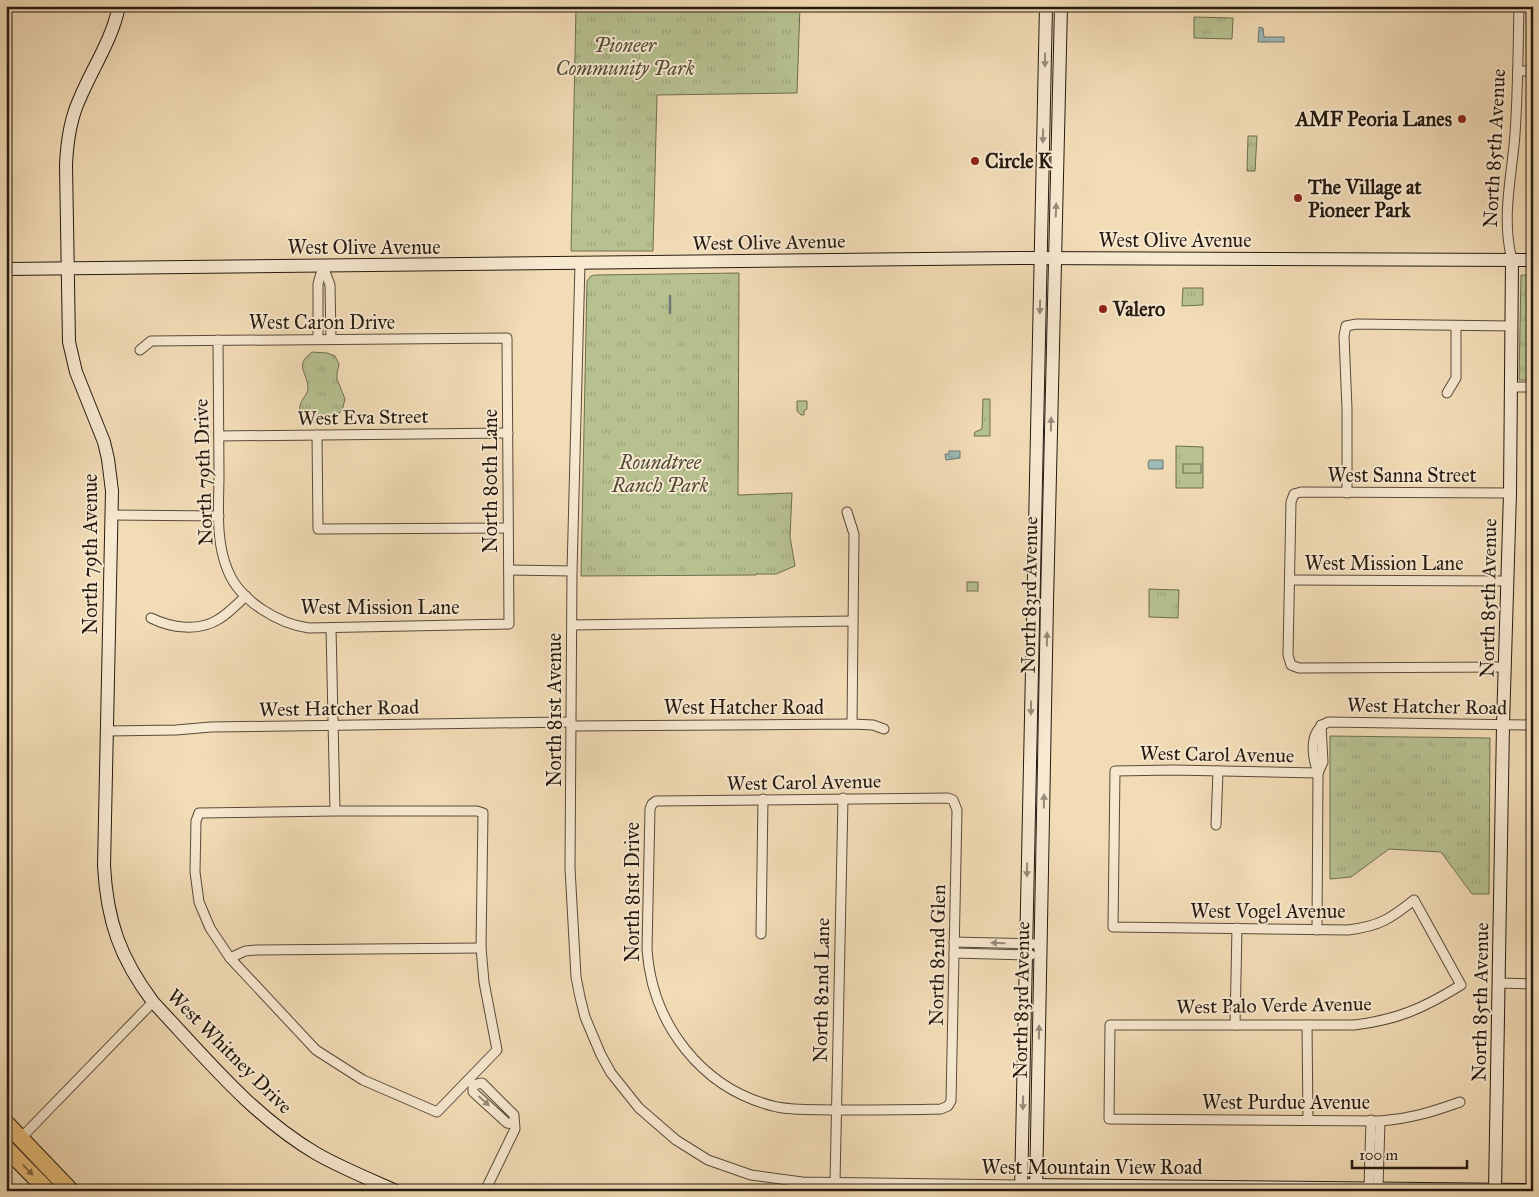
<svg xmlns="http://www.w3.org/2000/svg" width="1539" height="1197" viewBox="0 0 1539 1197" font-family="'IM FELL Great Primer',serif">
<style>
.grass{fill:url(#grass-tufts);stroke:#6e6e50}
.pitch{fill:#b7c190;stroke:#6e6e50}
.water{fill:url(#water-waves);stroke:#6d7a74}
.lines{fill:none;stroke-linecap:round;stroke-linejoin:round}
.stream{stroke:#6d7a74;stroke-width:2.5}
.street-casing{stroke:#584a3a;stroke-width:11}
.secondary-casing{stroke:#251a10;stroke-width:14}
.highway-casing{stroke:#251a10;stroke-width:18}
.street{stroke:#f7e8d0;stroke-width:9}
.secondary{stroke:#f7e8d0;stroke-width:12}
.highway{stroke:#e9be7b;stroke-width:16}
.rail{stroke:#251a10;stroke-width:2.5;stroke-dasharray:9 9;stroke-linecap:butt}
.oneway{fill:#988b7a}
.oneway2{fill:#876c46}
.poi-dot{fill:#8f2418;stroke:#f7e8d0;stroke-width:2}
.labels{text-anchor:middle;stroke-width:4;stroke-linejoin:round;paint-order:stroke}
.park-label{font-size:20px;font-style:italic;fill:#514c36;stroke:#f7e8d0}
.poi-label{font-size:20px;font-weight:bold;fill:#251a10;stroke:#f7e8d0;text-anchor:start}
.street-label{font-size:20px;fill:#251a10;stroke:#f7e8d0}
</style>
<defs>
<pattern id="grass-tufts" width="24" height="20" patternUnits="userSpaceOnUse" patternTransform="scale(1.25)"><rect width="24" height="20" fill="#b7c190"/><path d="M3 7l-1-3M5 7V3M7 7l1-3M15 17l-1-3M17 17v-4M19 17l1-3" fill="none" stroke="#9da57b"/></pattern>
<pattern id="water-waves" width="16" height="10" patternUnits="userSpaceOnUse" patternTransform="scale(1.25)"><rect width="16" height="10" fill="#9dbab6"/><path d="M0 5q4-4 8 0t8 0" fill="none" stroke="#879f9b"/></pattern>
</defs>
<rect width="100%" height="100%" fill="#f2dcb6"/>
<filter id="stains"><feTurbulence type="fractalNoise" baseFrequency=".004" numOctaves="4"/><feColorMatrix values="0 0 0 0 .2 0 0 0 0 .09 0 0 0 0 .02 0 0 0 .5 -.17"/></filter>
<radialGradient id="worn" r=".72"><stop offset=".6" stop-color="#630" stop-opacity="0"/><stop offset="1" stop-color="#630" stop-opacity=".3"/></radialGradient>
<g class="grass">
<path d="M576 6H800L797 93 657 95 653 251H571Z"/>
<path d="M1194 17 1233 18 1232 39 1194 38Z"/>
<path d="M1248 136H1257L1255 171H1247Z"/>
<path d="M739 273 738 495 792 493 790 537 795 566 776 574H756V575L581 576 587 281 591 276 595 275Z"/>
<path d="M1521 275H1533V380H1519Z"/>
<path d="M1183 288H1203V305L1182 306Z"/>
<path d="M312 352 327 353 335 356 339 364 337 373V379L345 399 342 411 333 417 310 423 301 422C300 417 299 411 300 406 301 399 308 395 308 388 307 371 294 366 312 352Z"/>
<path d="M983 399H990V436H974L975 432 982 429Z"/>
<path d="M797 401H807V409L804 411V415H801L797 411Z"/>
<path d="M1176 446 1203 447V488H1176Z"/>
<rect x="967" y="582" width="11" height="9"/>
<path d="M1149 589 1179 590 1178 618 1149 617Z"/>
<path d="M1330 736 1490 738 1489 894H1472L1441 852 1389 849 1351 877 1330 879Z"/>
</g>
<rect class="pitch" x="1183" y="464" width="18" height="9"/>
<g class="water">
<path d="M1259 27 1263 28 1264 37H1284V42H1258Z"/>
<path d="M949 451H960V458L946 460 945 454H949Z"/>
<path d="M1149 460H1163V469H1149L1148 464Z"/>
</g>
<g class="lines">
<path class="stream" d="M670 296V313"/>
<g class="street-casing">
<g id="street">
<path d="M1518 71H1533"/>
<path d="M1512 260C1501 217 1512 176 1515 134 1518 91 1518 49 1519 6"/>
<path d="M580 263 572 571 570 868 576 977 580 997 585 1017 601 1055 611 1073 639 1108 676 1140 708 1160 751 1175 802 1182 1021 1185"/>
<path d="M323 266 330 285 331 339"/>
<path d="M318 339V284L323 266"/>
<path d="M140 350 151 341 507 338 509 624 309 628C279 624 240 601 228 571 215 541 219 505 219 473 219 429 218 384 218 340"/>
<path d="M1511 387H1533"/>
<path d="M1447 393 1456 378V326"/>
<path d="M317 435 318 529 508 528"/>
<path d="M219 436 508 433"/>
<path d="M1347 493V409L1344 336 1346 326 1357 324 1511 326"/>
<path d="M847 512 854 534 852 724"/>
<path d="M112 515 219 516"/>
<path d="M509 570 572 571"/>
<path d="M1290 580 1507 581"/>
<path d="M151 618C171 628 199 632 219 619 229 613 237 604 246 596"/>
<path d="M572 625 852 621"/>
<path d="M331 628 335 811H477L483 813 481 948 484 982 497 1050 437 1112 363 1080 316 1050 230 958 210 928 199 902 195 872 196 821 199 813 335 811"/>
<path d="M1506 667 1299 668 1291 665 1288 655 1291 502 1294 494 1301 492 1510 493"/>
<path d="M572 726 852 724 873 725 884 729"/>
<path d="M107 731 176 730 211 727 571 722"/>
<path d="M1318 773 1173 770 1115 771 1113 927 1348 930C1380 926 1390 919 1414 900L1461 985C1424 1008 1397 1020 1354 1025H1110L1109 1119 1380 1121C1409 1119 1432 1112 1460 1102"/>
<path d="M1318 773 1323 762 1321 725"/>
<path d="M948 798 953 800 957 810 951 1101 948 1106 941 1109C906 1110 872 1110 838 1110 818 1109 797 1111 777 1107 702 1090 652 1024 647 949L650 809 652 804 656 801Z"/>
<path d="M1216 825 1218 771"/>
<path d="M1317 930 1318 773C1312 756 1308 731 1328 722L1533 725"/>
<path d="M761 934 763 799"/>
<path d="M954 942 1041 944"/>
<path d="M954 953 1031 955"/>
<path d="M230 958 245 951 257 950 481 948"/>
<path d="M1499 983 1533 984"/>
<path d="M1235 1025 1237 928"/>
<path d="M1307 1025 1308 1120"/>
<path d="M21 1138 153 1002"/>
<path d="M835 1183 843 798"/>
<path d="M1369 1188 1371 1120"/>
<path d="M1378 1188 1380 1121"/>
<path d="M485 1191 515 1129 514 1115 482 1083 473 1085V1092L507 1123 514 1124"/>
</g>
</g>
<g class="secondary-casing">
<g id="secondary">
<path d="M119 6C112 40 93 67 80 98 70 119 67 142 66 165L69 342 76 372 104 442 108 459 112 491 104 866C107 921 120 958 153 1002 204 1056 252 1116 317 1154 342 1168 369 1179 396 1191"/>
<path d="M6 269 1024 258 1533 260"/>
<path d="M1029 1185 1533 1190"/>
<path d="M1021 1191 1046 6"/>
<path d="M1036 1191 1047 602 1061 6"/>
<path d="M1495 1191 1503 725 1510 493 1512 260"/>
</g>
</g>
<g class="highway-casing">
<g id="highway">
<path d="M6 1123 71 1191"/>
<path d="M6 1148 48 1191"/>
</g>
</g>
<use href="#street" class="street"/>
<use href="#secondary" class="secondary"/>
<use href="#highway" class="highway"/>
<path class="rail" d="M6 1179 18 1191"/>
</g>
<defs><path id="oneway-solid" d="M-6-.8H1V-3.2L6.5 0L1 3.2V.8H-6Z" transform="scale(1.25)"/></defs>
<g class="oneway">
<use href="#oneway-solid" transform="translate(1045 60) rotate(91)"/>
<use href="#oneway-solid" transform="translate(1043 136) rotate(91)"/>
<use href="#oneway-solid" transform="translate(1056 210) rotate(-88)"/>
<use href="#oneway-solid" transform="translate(1040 307) rotate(91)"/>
<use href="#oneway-solid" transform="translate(1051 424) rotate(-89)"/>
<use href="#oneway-solid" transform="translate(1047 639) rotate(-89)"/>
<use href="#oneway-solid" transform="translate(1031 708) rotate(91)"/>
<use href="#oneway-solid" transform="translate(1044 801) rotate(-89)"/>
<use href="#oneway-solid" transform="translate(1027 870) rotate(91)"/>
<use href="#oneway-solid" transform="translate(998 943) rotate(-179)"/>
<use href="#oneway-solid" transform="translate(1039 1032) rotate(-89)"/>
<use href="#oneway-solid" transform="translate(484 1101) rotate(42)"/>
<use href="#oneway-solid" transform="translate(1023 1103) rotate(91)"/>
</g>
<use class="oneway2" href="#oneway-solid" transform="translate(28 1170) rotate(46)"/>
<g class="poi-dot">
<circle cx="1462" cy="119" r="5"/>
<circle cx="975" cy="161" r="5"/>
<circle cx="1298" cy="198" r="5"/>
<circle cx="1103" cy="309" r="5"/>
</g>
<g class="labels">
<g class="park-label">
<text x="625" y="52">Pioneer<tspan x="625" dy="23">Community Park</tspan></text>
<text x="660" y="469">Roundtree<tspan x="660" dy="23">Ranch Park</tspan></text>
</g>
<g class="poi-label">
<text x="1452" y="126" text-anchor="end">AMF Peoria Lanes</text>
<text x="985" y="168">Circle K</text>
<text x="1308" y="194">The Village at<tspan x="1308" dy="23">Pioneer Park</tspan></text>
<text x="1113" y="316">Valero</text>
</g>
<g class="street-label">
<text transform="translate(1494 148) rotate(-87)" y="7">North 85th Avenue</text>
<text x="1175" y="247">West Olive Avenue</text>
<text transform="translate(769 242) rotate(-1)" y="7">West Olive Avenue</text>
<text x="364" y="254">West Olive Avenue</text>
<text x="322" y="329">West Caron Drive</text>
<text transform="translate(363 417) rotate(-1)" y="7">West Eva Street</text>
<text transform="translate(203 472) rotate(-92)" y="7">North 79th Drive</text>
<text x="1402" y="482">West Sanna Street</text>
<text transform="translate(490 481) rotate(-90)" y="7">North 80th Lane</text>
<text transform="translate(90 554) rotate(-90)" y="7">North 79th Avenue</text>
<text x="1384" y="570">West Mission Lane</text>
<text transform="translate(1029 595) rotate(-89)" y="7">North 83rd Avenue</text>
<text transform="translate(1488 598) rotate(-89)" y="7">North 85th Avenue</text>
<text x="380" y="614">West Mission Lane</text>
<text transform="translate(1427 706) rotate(1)" y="7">West Hatcher Road</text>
<text x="744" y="714">West Hatcher Road</text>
<text transform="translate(339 708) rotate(-1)" y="7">West Hatcher Road</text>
<text transform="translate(554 710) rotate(-90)" y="7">North 81st Avenue</text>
<text transform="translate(1217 754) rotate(1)" y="7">West Carol Avenue</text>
<text transform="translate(804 782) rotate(-1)" y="7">West Carol Avenue</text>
<text transform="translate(632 892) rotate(-90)" y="7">North 81st Drive</text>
<text x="1268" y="918">West Vogel Avenue</text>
<text transform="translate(937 955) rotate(-89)" y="7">North 82nd Glen</text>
<text transform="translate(821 990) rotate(-89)" y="7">North 82nd Lane</text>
<text transform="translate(1021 1000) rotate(-89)" y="7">North 83rd Avenue</text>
<text transform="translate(1480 1002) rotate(-89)" y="7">North 85th Avenue</text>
<text transform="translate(1274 1005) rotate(-1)" y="7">West Palo Verde Avenue</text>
<text transform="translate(230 1051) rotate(45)" y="7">West Whitney Drive</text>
<text x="1286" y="1109">West Purdue Avenue</text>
<text x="1092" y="1174">West Mountain View Road</text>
</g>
</g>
<rect width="1539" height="1197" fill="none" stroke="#f2dcb6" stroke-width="25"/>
<rect x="8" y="8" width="1524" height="1182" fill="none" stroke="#251a10" stroke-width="2.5"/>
<rect x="12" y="12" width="1514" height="1172" fill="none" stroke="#251a10"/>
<path d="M1352 1160v8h115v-8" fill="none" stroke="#251a10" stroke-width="2.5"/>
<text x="1359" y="1160" font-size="15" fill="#251a10" stroke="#f7e8d0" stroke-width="4" paint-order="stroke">100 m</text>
<rect width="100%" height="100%" filter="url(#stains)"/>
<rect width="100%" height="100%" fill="url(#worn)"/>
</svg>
